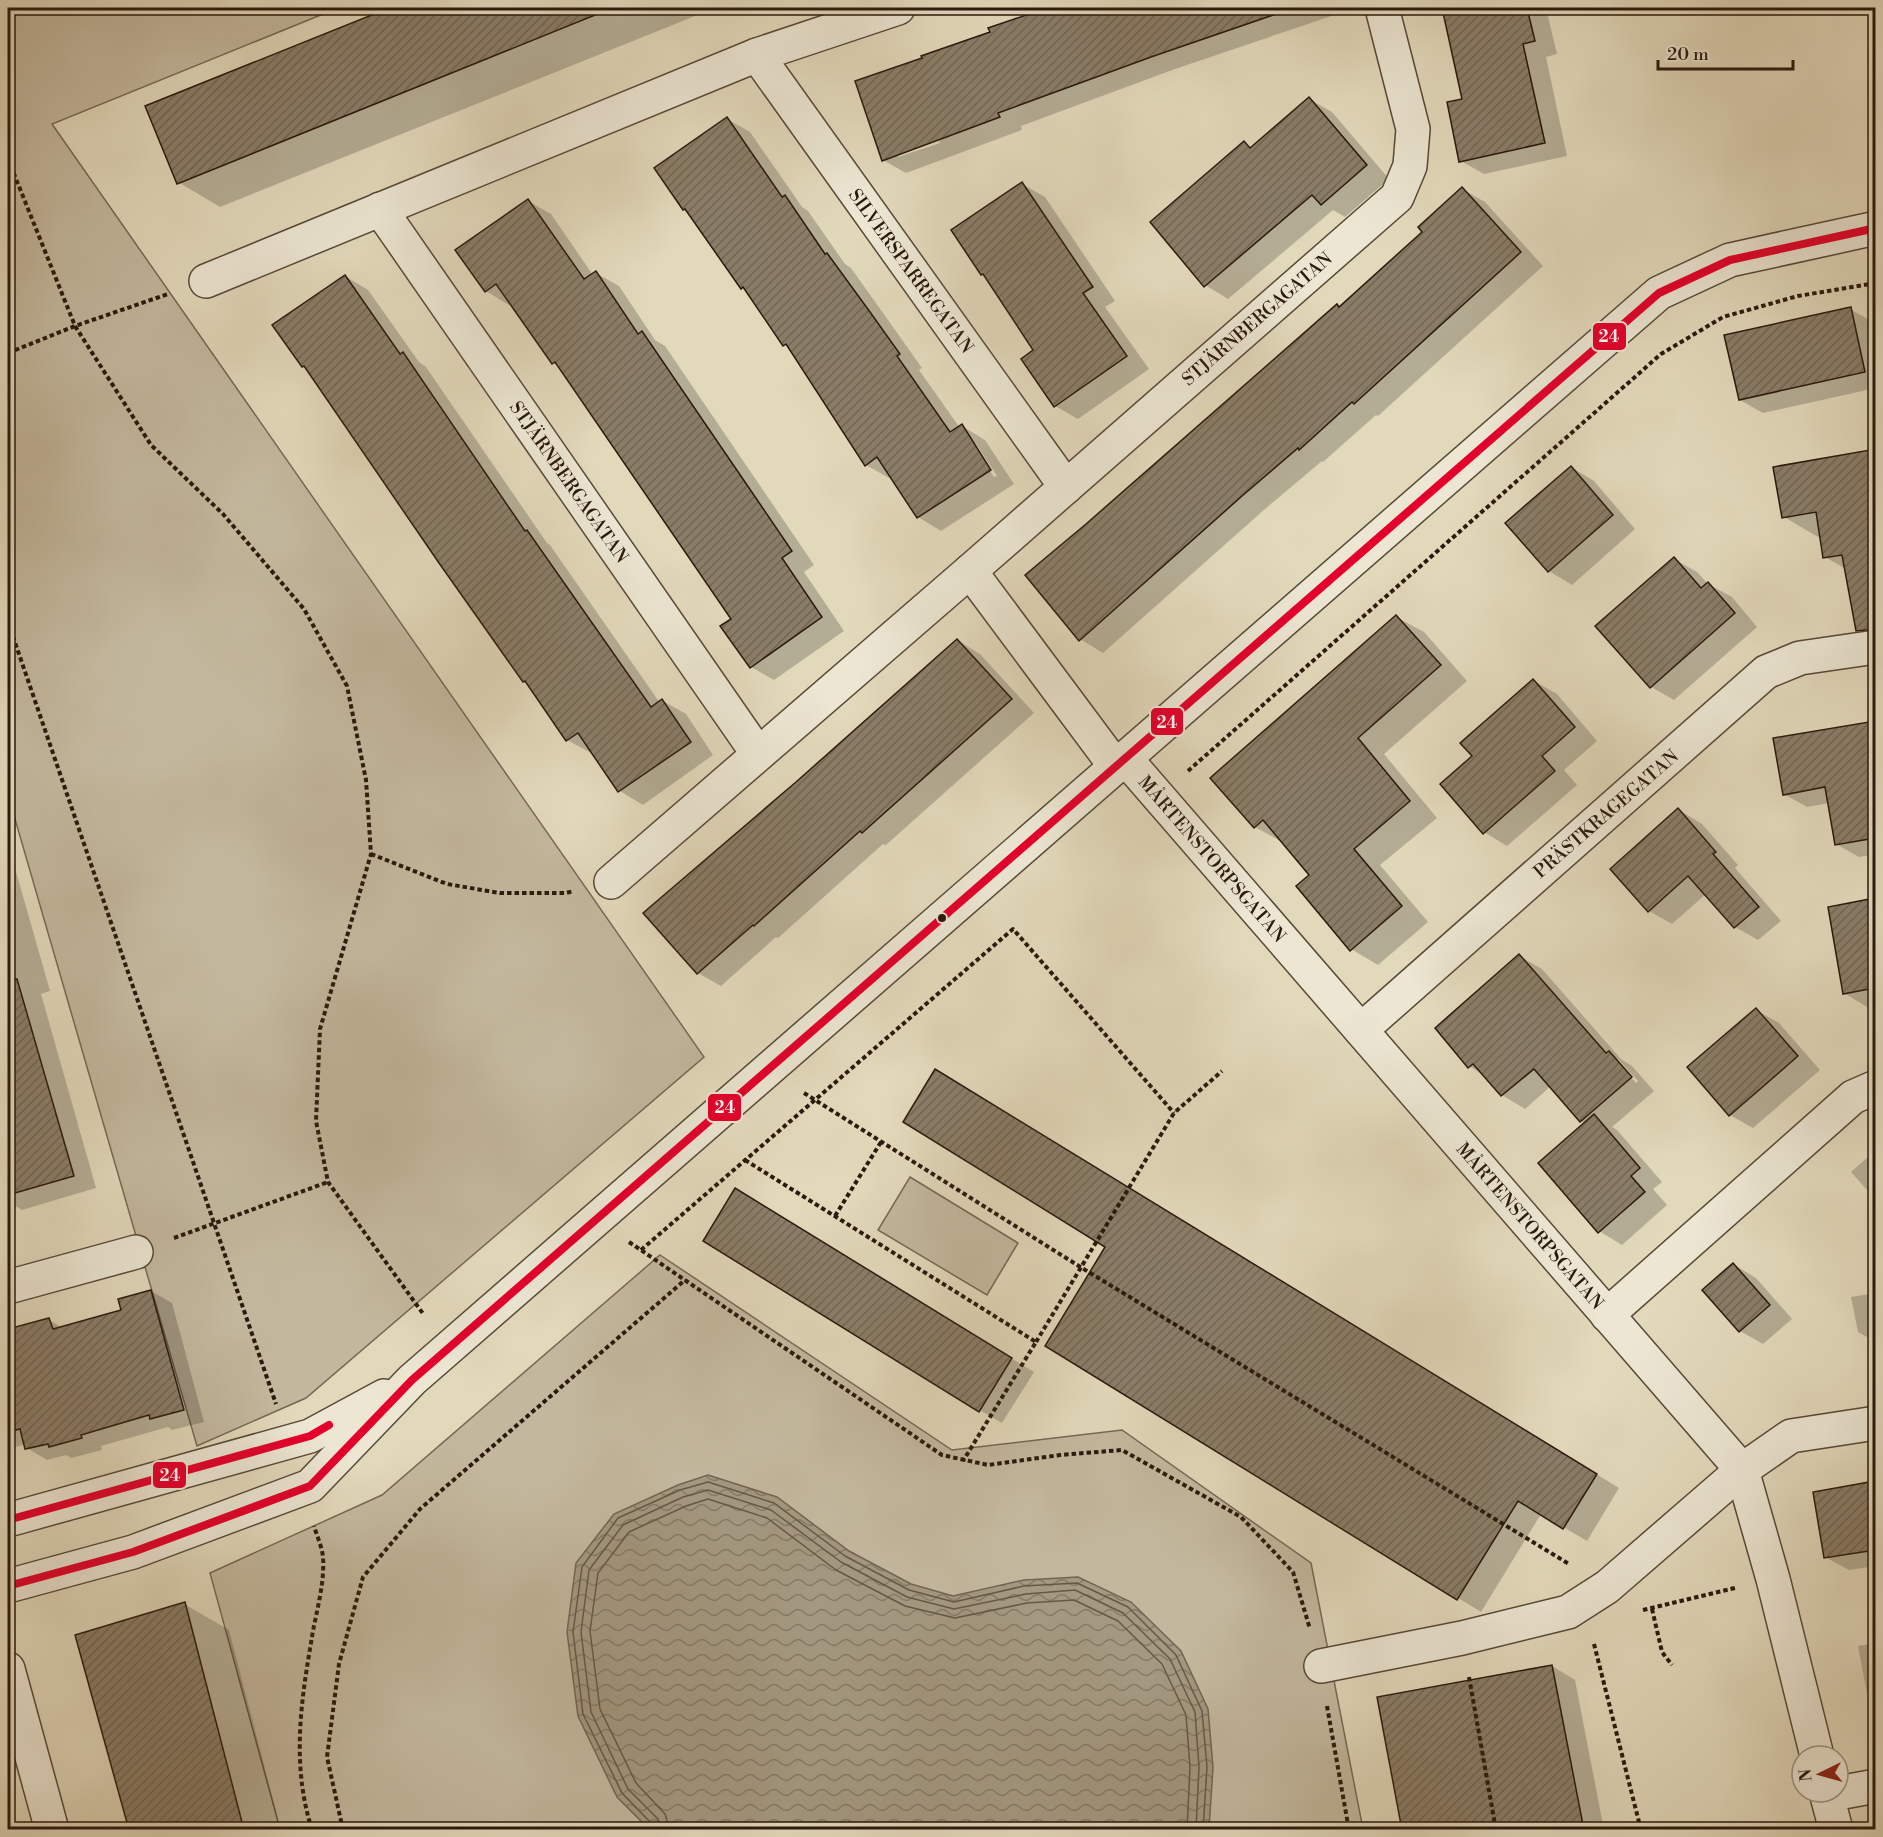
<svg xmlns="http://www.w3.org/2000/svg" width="1883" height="1837" viewBox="0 0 1883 1837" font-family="'Libre Bodoni',serif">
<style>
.park{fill:#c3b89e;stroke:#766856;stroke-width:1.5}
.water{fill:url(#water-waves);stroke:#736552;stroke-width:1.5}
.shadow{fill:#0003;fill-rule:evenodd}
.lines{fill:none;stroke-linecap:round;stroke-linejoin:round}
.shore{stroke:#665847;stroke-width:1.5}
.building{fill:url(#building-hatch);stroke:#2a190e;stroke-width:1.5}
.minor-casing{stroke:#584939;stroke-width:36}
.path{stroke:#2a190e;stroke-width:4;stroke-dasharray:4.5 3;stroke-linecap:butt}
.minor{stroke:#ece6d3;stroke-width:33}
.bus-1-casing{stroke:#ece6d3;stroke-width:12}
.bus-1{stroke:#e4002b;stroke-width:8}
.bus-dot{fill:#2a190e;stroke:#ece6d3;stroke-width:2}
.labels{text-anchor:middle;stroke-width:5;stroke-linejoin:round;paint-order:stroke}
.street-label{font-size:18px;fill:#2a190e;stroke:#ece6d3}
.line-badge{stroke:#ece6d3;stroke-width:2}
.badge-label{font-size:16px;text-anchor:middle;font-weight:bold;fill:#fff}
</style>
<defs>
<pattern id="water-waves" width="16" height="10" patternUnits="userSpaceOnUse" patternTransform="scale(1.5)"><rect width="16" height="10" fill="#a39880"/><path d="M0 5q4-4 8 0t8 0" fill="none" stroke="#857b67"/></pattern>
<pattern id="building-hatch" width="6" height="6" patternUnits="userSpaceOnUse" patternTransform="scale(1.5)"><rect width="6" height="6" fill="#8a7d68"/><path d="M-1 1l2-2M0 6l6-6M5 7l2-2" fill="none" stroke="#716654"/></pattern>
</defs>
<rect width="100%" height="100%" fill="#e2d9bb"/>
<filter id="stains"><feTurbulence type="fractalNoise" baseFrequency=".00333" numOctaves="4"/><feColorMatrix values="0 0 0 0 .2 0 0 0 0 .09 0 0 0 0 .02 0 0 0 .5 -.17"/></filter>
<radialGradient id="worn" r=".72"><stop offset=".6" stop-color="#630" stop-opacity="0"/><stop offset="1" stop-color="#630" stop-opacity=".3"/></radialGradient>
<g class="park">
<path d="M8 8H338L52 124 704 1057 306 1398 197 1446 8 795Z"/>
<path d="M910 1177 1018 1243 987 1295 878 1230Z"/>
<path d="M660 1255 952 1450 1122 1430 1311 1563 1363 1829H280L210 1573 382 1495Z"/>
</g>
<path class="water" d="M708 1475 777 1497 849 1551 911 1584 953 1596 1024 1580 1078 1577 1131 1602 1181 1651 1208 1709 1213 1767 1209 1829H649L617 1797 578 1716 567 1632 576 1563 614 1514 678 1485Z"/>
<g class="shadow">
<path d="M393 8H715L220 207 178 182 147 106Z"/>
<path d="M1051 8H1355L1175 69 1021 126 1022 130 906 173 883 160 924 59 992 32 990 29ZM939 140 940 143 898 157V154Z"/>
<path d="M1445 8H1546L1557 54 1546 57 1567 156 1484 174 1461 161 1464 100Z"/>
<path d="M1309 99 1332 112 1389 179 1345 217 1333 210 1228 299 1205 285 1244 143 1252 148Z"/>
<path d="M727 119 750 132 802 207 808 211 845 264 851 268 893 327 922 368 919 370 960 428 962 426 985 440 1014 484 941 531 918 517 892 476 889 478 866 465 790 348 784 345 689 212 684 209ZM973 444H976L997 476 994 477Z"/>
<path d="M1022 184 1045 197 1115 301 1105 307 1149 369 1078 419 1055 406 1035 351 986 276 982 274Z"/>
<path d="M1462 189 1485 202 1543 266 1378 416 1376 415 1323 462 1322 461 1265 509 1103 653 1080 639 1337 306 1340 308 1424 232Z"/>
<path d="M528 201 551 214 593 275 596 273 619 286 655 340 665 346 814 565 804 572 844 631 774 680 751 667 733 619 561 368 553 363 511 303 509 305 486 291Z"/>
<path d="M345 276 368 290 419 362 426 367 547 543 550 545 660 703 663 701 686 714 713 755 643 805 620 791 592 752 591 753 567 740 411 520 309 369 303 366Z"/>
<path d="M1850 309 1873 322 1876 331V388L1763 413 1740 400Z"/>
<path d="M1870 452 1876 455V595L1848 579 1846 569 1825 557 1821 536 1818 537 1784 517Z"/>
<path d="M1571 467 1594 481 1635 529 1572 585 1549 571 1507 523Z"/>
<path d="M1674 559 1697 572 1708 584 1732 597 1757 627 1674 700 1651 687 1597 626Z"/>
<path d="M1396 617 1424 632 1467 681 1384 754 1437 818 1380 865 1428 922 1378 965 1351 949 1311 876 1282 842 1255 827Z"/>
<path d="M957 640 980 654 1034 713 886 845 883 844 778 938 776 937 721 986 698 973 797 783Z"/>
<path d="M1534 681 1557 694 1597 741 1564 770 1577 785 1507 846 1484 832 1474 756Z"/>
<path d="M1868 723 1876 727V854L1859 857 1836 844 1829 803 1807 807 1784 794Z"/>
<path d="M1679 810 1702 824 1738 865 1735 868 1781 921 1758 940 1735 927 1706 894 1672 924 1649 911Z"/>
<path d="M8 848 11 859 13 861 50 991 41 994 96 1188 22 1210 8 1202Z"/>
<path d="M1875 900 1876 1005 1867 1007 1844 993Z"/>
<path d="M1519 956 1542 969 1621 1059 1632 1066 1654 1091 1612 1127 1617 1130 1662 1182 1653 1189 1667 1205 1622 1245 1599 1231 1586 1124 1581 1121 1551 1086 1525 1109 1502 1095 1484 1075 1469 1066ZM1611 1056 1618 1059 1638 1081 1636 1083Z"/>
<path d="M1756 1010 1779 1023 1820 1070 1753 1128 1730 1115 1690 1068Z"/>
<path d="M958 1084 1619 1488 1587 1541 1541 1514 1481 1612 1047 1345 1107 1246Z"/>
<path d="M1876 1150V1200L1851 1172Z"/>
<path d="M759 1203 1034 1372 1002 1423 979 1410Z"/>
<path d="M1733 1264 1756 1278 1792 1319 1763 1344 1740 1331Z"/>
<path d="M151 1291 172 1303 204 1422 172 1430 168 1427 101 1446 102 1450 71 1458 66 1455 47 1460 27 1448 26 1444 8 1449V1343L21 1339 49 1320 63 1328 123 1311Z"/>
<path d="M1876 1293V1342L1858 1332 1851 1297Z"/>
<path d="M1876 1483V1566L1849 1570 1825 1557 1815 1493Z"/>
<path d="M184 1604 229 1630 281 1830H131Z"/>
<path d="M1876 1643V1712L1870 1709 1858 1646Z"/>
<path d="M1552 1666 1575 1680 1604 1830H1404Z"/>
</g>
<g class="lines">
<g class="shore">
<path d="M653 1830 651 1823 622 1793 583 1714 573 1632 582 1567 618 1518 680 1490 708 1482 774 1503 845 1556 909 1590 954 1602 1024 1586 1077 1583 1128 1607 1176 1655 1202 1711 1207 1767 1203 1830"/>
<path d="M661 1830 658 1819 628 1789 591 1712 581 1632 589 1570 623 1525 683 1497 708 1490 771 1510 841 1562 907 1597 954 1609 1026 1594 1075 1590 1123 1613 1170 1659 1195 1712 1199 1767 1196 1830"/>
<path d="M670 1830 665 1814 636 1783 600 1709 590 1631 598 1573 629 1532 686 1506 708 1499 767 1518 836 1570 905 1606 955 1618 1027 1603 1074 1600 1118 1621 1162 1664 1186 1715 1190 1767 1187 1830"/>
</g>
</g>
<g class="building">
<path d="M389 8H610V9L177 184 145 106Z"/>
<path d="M1047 8H1278L1279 13 1151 57 998 113 1000 117 882 161 855 81 922 58 921 56 990 32 988 28Z"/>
<path d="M1442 8H1527L1535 41 1523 44 1545 143 1459 162 1447 102 1462 99Z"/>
<path d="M1309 97 1367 165 1321 205 1312 195 1204 287 1150 222 1244 141 1250 148Z"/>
<path d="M727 117 782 197 785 195 825 254 827 253 870 312 900 354 897 356 950 432 962 424 991 470 917 518 877 457 865 466 786 344 783 346 743 287 741 289 685 209 683 210 654 168Z"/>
<path d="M1022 182 1093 287 1083 293 1127 356 1054 407 1021 359 1033 350 983 274 981 275 951 230Z"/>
<path d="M1462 187 1521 252 1354 404 1352 402 1299 450 1298 448 1242 496 1079 641 1025 575 1086 524 1337 304 1339 307 1422 232 1418 227Z"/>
<path d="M528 199 584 279 596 271 638 334 642 331 792 551 782 558 822 617 750 668 720 626 731 619 555 362 552 364 496 284 485 292 455 250Z"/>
<path d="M345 275 400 354 403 352 525 531 527 530 651 707 662 699 691 742 618 792 578 733 566 741 525 681 523 682 439 563 304 366 302 367 272 325Z"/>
<path d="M1851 307 1865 372 1739 400 1724 335Z"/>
<path d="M1870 450 1875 484V629L1856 631 1842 555 1823 558 1816 512 1782 518 1773 467Z"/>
<path d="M1571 466 1613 515 1548 572 1505 523Z"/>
<path d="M1674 557 1701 588 1708 582 1735 613 1650 688 1595 626Z"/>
<path d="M1396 615 1441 665 1358 738 1410 801 1354 849 1402 906 1350 951 1296 886 1309 875 1263 820 1254 828 1210 778Z"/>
<path d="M957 639 1012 699 862 833 860 831 754 926 753 925 697 974 643 913 796 782Z"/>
<path d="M1533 679 1575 727 1542 756 1555 771 1483 834 1440 784 1472 756 1460 743Z"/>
<path d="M1869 722 1875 762V838L1835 845 1825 787 1783 795 1773 738Z"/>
<path d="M1678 808 1716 852 1713 854 1759 907 1734 928 1688 876 1648 912 1610 869Z"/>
<path d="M1875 898V988L1843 994 1828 907Z"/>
<path d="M1519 954 1606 1053 1609 1051 1632 1077 1580 1122 1534 1069 1501 1096 1473 1064 1468 1068 1435 1028Z"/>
<path d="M17 979 74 1176 8 1195V980Z"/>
<path d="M1756 1008 1798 1056 1729 1116 1687 1067Z"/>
<path d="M935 1069 1597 1474 1563 1529 1518 1501 1457 1600 1045 1346 1105 1247 903 1122Z"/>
<path d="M1594 1114 1640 1168 1631 1176 1645 1192 1598 1233 1538 1163Z"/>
<path d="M735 1188 1012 1358 979 1412 703 1241Z"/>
<path d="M1733 1263 1770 1305 1739 1332 1702 1290Z"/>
<path d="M151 1290 184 1410 150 1419 149 1415 81 1435 82 1438 49 1447 48 1444 25 1449 20 1429 8 1432V1329L49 1318 53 1329 121 1310 118 1299Z"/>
<path d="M1875 1481V1550L1824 1558 1813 1492Z"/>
<path d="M185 1602 244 1830H129L75 1635Z"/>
<path d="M1552 1665 1584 1830H1402L1377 1697Z"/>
</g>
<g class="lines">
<g class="minor-casing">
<g id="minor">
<path d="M757 55 1066 487"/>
<path d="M380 209 758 754"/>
<path d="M206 281 757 55 898 8"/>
<path d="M970 571 1116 767"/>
<path d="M1125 758 1742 1470 1773 1579 1817 1756"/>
<path d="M611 882 970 571 1397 197 1410 166 1413 129 1382 8"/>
<path d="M1361 1030 1766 672 1800 658 1876 647"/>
<path d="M8 1287 136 1252"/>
<path d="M1607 1315 1853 1097 1876 1087"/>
<path d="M8 1520 310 1436 384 1396"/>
<path d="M8 1586 133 1552 310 1486 412 1380 1659 293 1730 260 1876 228"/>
<path d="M1321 1666 1462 1638 1568 1612 1607 1587 1742 1470 1791 1436 1876 1423"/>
<path d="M8 1669 52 1830"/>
<path d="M1826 1792 1836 1830"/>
<path d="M1827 1795 1876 1786"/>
</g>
</g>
<g class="path">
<path d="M8 159 75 326 151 445 223 514 304 609 347 686 366 780 371 854 320 1029 316 1121 328 1182 424 1315"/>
<path d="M8 353 75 326 168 294"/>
<path d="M8 622 276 1404"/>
<path d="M1188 771 1661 354 1723 317 1798 296 1876 283"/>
<path d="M371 854 447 884 500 893H566L574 891"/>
<path d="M804 1093 1082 1268 1569 1564"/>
<path d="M745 1160 1036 1342 963 1461"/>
<path d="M835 1216 881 1142"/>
<path d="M174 1238 328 1182"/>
<path d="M629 1242 942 1455 988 1465 1060 1455 1122 1450 1241 1517 1293 1572 1310 1629"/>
<path d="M641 1250 1013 929 1174 1113"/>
<path d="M1036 1342 1174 1113 1222 1071"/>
<path d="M1652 1609 1662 1652 1672 1665"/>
<path d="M1643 1610 1735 1588"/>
<path d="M1594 1644 1641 1830"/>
<path d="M1469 1677 1496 1830"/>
<path d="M1327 1706 1349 1830"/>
<path d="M312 1830C292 1767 300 1707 311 1643 315 1615 325 1586 323 1557 322 1547 317 1536 314 1526"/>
<path d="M343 1830 327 1757 339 1664 363 1577 420 1509 685 1280"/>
</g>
<use href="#minor" class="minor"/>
<g class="bus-1-casing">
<g id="bus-1">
<path d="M8 1520 310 1436 329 1425"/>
<path d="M8 1586 133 1552 310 1486 412 1380 1659 293 1730 260 1876 228"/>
</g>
</g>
<use href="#bus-1" class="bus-1"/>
</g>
<circle class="bus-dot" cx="942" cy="918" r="5"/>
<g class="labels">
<g class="street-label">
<text transform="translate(911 271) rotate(54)" y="6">SILVERSPARREGATAN</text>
<text transform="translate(1257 319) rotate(-41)" y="6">STJÄRNBERGAGATAN</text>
<text transform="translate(569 482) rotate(55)" y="6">STJÄRNBERGAGATAN</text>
<text transform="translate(1606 814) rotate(-41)" y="6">PRÄSTKRAGEGATAN</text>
<text transform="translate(1212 859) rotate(49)" y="6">MÅRTENSTORPSGATAN</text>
<text transform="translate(1530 1226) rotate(49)" y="6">MÅRTENSTORPSGATAN</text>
</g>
</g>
<g class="line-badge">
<rect x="1592" y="322" width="35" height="29" rx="6" fill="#e4002b"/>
<rect x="1150" y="707" width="34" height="29" rx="6" fill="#e4002b"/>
<rect x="707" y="1093" width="35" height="29" rx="6" fill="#e4002b"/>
<rect x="152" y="1461" width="35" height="28" rx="6" fill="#e4002b"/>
</g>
<g class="badge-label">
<text x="1609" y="342">24</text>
<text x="1167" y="728">24</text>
<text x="725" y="1113">24</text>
<text x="170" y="1481">24</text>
</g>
<rect width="1883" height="1837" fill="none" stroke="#e2d9bb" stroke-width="30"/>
<rect x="9" y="9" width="1865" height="1819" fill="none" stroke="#2a190e" stroke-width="3"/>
<rect x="15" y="15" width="1853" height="1807" fill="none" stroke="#2a190e" stroke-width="1.5"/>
<g transform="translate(1820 1774) rotate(265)"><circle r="28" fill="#ece6d3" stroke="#9e9484" stroke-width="1.5"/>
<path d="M0-4.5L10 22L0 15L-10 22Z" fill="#8f2418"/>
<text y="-9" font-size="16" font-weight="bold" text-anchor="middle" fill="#2a190e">N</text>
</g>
<path d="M1658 60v9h135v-9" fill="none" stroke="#2a190e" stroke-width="3"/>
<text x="1667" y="60" font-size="18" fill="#2a190e" stroke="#ece6d3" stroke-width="4.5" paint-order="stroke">20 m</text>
<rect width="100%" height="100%" filter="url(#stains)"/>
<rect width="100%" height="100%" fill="url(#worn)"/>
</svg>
